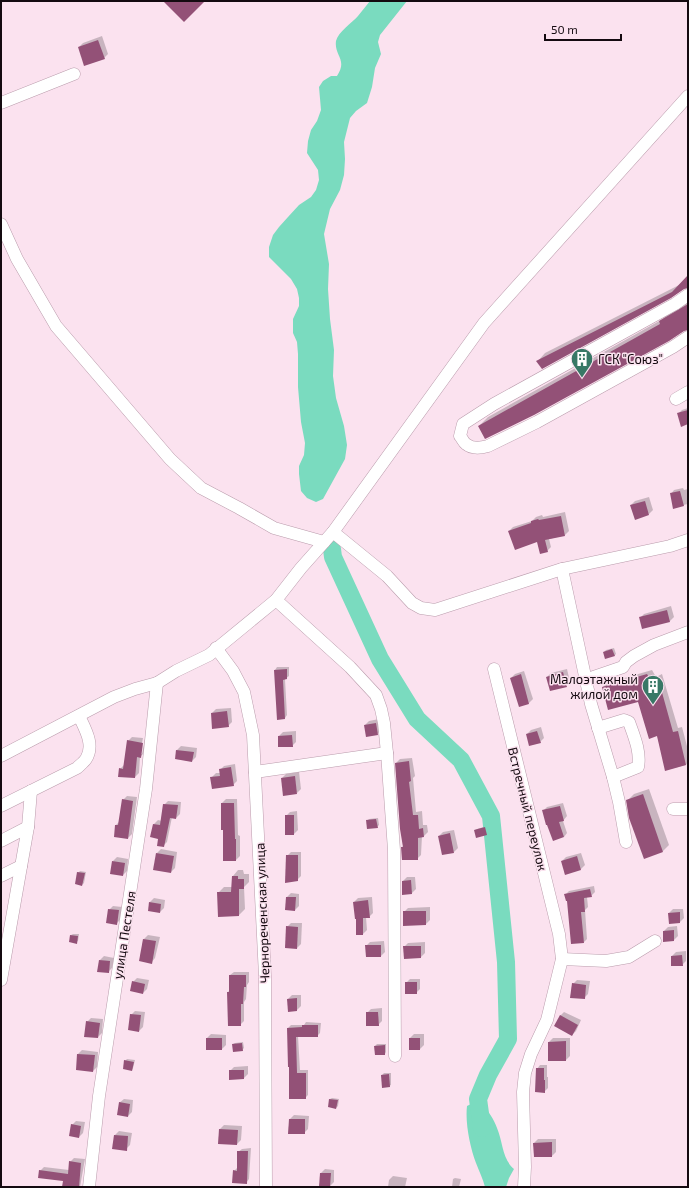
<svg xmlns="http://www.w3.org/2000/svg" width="689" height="1188" viewBox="0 0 689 1188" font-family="'Exo 2',sans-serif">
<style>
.water{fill:#7adbbf}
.shadow{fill:#0003}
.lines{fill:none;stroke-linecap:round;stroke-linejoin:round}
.river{stroke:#7adbbf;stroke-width:18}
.building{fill:#935177}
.minor-casing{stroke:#ba9cac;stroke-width:13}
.minor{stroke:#fff;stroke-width:12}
.labels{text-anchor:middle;stroke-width:3;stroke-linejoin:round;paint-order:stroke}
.poi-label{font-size:13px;fill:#140a10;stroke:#fbe2ef;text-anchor:start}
.street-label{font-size:13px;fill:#140a10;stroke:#fbe2ef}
</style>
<rect width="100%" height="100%" fill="#fbe2ef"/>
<g class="water">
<path d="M370 1H407L380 35 378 42 381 54 375 68 372 87 367 103 356 111 350 118 344 142 345 159 344 175 340 190 330 209 324 234 329 264 328 289 330 319 334 350 333 376 336 398 344 426 347 445 345 459 323 499 316 502 307 498 301 491 299 474V466L304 455 305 443 301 422 298 387V354L297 342 293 333V319L299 306V298L297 289 291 279 269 257V247L273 235 279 227 288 217 299 205 311 197 316 190 319 180 318 170 307 153 308 141 311 130 317 121 321 110 319 87 323 81 331 76H337C348 59 334 56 336 41 338 32 352 23 358 16 362 11 366 6 370 1Z"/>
<path d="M471 1104H482C488 1111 494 1119 497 1128 503 1142 502 1159 514 1169L509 1178 506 1187H485C483 1179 479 1171 476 1163 470 1147 465 1123 467 1106Z"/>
</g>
<g class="shadow">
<path d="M102 36 108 54 104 58 79 47 83 43Z"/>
<path d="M688 276V287L537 362 545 353 681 284Z"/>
<path d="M688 302V329L479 426 488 417 661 320 669 313Z"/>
<path d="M688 408V423L678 414 682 410Z"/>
<path d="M683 488 684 490 688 489V504L674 507 671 494 674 490Z"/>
<path d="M649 497 653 510 649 514 631 505 635 501Z"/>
<path d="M565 512 569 531 565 535 549 539 551 547 547 551 537 541 509 531 513 527 532 521 536 517 542 515 543 517Z"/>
<path d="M671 606 674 617 670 621 643 628 640 618 644 614Z"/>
<path d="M614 648 616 654 614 656 604 652 606 650Z"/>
<path d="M277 667H289V676L285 679 287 715 285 718 278 719 275 670Z"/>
<path d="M567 669 570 682 566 686 547 677 551 673Z"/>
<path d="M652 670 656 677 662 674 678 728 682 727 688 750V762L686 765 666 770 657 735 639 700 603 687 607 683Z"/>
<path d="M524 671 533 699 529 703 520 706 511 678 515 674Z"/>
<path d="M231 708 232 722 228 726 212 713 216 709Z"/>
<path d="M379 719 381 730 377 734 365 725 369 721Z"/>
<path d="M541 727 544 738 540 742 527 734 531 730Z"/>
<path d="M296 731V742L292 746 279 736 283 732Z"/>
<path d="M132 737 143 738 140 754H142L145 739H146L144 753 140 757 139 773 135 777 120 769 124 765 128 741Z"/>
<path d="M181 746 197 748 196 757 192 761 176 759 177 750Z"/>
<path d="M412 758 415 776 413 778 416 812 422 811 423 825H427L428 832 424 836H422L421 855 417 859H403L402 847 403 846 396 763 400 759Z"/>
<path d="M235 764 237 781 233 785 212 777 216 773H221L220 770 224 766Z"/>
<path d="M299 772 301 789 297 793 282 778 286 774Z"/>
<path d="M649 789 669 845 663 851 644 857 627 801 634 794Z"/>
<path d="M127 796 137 797 132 834 128 838 116 825 120 821 123 800Z"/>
<path d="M226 799H237L238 835 240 836V856L236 860H224V829L222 803Z"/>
<path d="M168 801 181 802 180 814 176 818 172 817 167 842 163 846 154 824 158 820 162 821 164 805Z"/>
<path d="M563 803 567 816 563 821 567 833 564 837 543 811 547 807Z"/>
<path d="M297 811 298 830 294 834H286V816L290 812Z"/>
<path d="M378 818 379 825 377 827 367 821 369 819Z"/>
<path d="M487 826 488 833 486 834 475 830 477 829Z"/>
<path d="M454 830 458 848 454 852 439 836 443 832Z"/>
<path d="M161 849 177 852 175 868 171 872 157 853Z"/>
<path d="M291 852H301V876L297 880 287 856Z"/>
<path d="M581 853 585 865 581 869 565 874 562 861 566 857Z"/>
<path d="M117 857 128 859 127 871 123 875 113 861Z"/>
<path d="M238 870H243L244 874H249V882L244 887 245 909 239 915 218 893 224 887H232L233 876Z"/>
<path d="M80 871 86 872 84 883 82 885 78 873Z"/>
<path d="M407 877H415L416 889 412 893 403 881Z"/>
<path d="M594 886 595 892 591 896 587 897 588 907 585 910 587 939 584 942 566 894 569 891Z"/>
<path d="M291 893 299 894V906L295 910 287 897Z"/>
<path d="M372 897 373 913 369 917H366L367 930 363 934 357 918 354 902 358 898Z"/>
<path d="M154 898 165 900 164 908 160 912 149 910 150 902Z"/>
<path d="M113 906 122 907 121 919 117 923 109 910Z"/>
<path d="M430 907V920L426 924 404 912 408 908Z"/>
<path d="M673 909H683L684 918 680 922 669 913Z"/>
<path d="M291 923H302L301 944 297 948 287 927Z"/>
<path d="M677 926 678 936 674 940 664 931 668 927Z"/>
<path d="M73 934H79L78 941 76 942 71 935Z"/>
<path d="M148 935 160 937 155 958 151 963 140 960 144 939Z"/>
<path d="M384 941 385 952 381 956 366 946 370 942Z"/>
<path d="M425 942V953L421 957 404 947 408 943Z"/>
<path d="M686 951V961L682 965 672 956 676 952Z"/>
<path d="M104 956 114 958 112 968 108 972 100 960Z"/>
<path d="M234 972H249V982L247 985 246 999 244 1002V1021L240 1025 228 992 230 990V975Z"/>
<path d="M137 978 149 980 147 989 143 993 133 982Z"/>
<path d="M410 979H420V989L416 993 406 983Z"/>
<path d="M577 980 590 981 588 994 584 998 573 984Z"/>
<path d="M292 995H301V1006L297 1010 289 1011 288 999Z"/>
<path d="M382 1008V1021L378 1025 367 1013 371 1009Z"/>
<path d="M135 1011 145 1012 143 1027 139 1031 131 1015Z"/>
<path d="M564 1012 581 1020 576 1031 572 1035 560 1016Z"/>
<path d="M91 1018 103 1019 102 1033 98 1037 85 1036 87 1022Z"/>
<path d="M306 1022 321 1023 320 1033 317 1036H298L300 1070H308V1095L305 1098H290L288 1028 291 1025H304Z"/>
<path d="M211 1034 226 1035V1045L222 1049 207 1038Z"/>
<path d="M414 1034H424V1045L420 1049 410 1038Z"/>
<path d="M553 1038H570V1056L566 1060 549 1042Z"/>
<path d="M243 1042 244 1048 242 1050 233 1044 235 1043Z"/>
<path d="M377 1044H386V1052L385 1054 375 1046Z"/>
<path d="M82 1050 98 1052 97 1067 93 1071 78 1054Z"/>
<path d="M127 1059 135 1060 133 1068 132 1070 125 1061Z"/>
<path d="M540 1065H547V1077H548V1088L544 1092 537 1069Z"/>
<path d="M248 1066V1074L244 1078 230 1071 234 1067Z"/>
<path d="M384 1073H391V1085L389 1086 382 1075Z"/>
<path d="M332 1098 339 1099 338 1106 336 1108 330 1099Z"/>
<path d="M124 1099 133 1100 132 1112 128 1116 119 1103Z"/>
<path d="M294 1115 309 1116 308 1129 304 1133 290 1119Z"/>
<path d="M76 1121 85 1122 83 1133 79 1137 72 1125Z"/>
<path d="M224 1125 242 1126 241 1140 237 1144 220 1129Z"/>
<path d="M119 1131 132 1133 130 1145 126 1149 115 1135Z"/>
<path d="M538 1139H556V1152L552 1156 534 1143Z"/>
<path d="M251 1148 249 1179 246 1183 234 1171 237 1168H238V1152L242 1149Z"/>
<path d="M74 1158 85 1159 80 1187H63L64 1180 40 1171 44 1167 69 1170 70 1162Z"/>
<path d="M325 1169 334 1170V1182L330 1186 321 1173Z"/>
<path d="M393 1176 407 1178 405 1187H388L389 1180Z"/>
<path d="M455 1178 461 1179 459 1187H452L453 1179Z"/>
</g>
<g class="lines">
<path class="river" d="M332 549 333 557 380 659 417 719 461 760 491 816 506 962 508 1039 488 1075 478 1099 482 1128"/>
</g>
<g class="building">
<path d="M163 1H205L184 22Z"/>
<path d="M98 40 105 59 84 66 78 47Z"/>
<path d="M688 275V288L684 289 671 298 542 369 536 361 672 292Z"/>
<path d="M688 304V330L684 331 669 341 534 415 485 439 478 426 660 324 659 321Z"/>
<path d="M688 410V424L681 427 677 413Z"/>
<path d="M680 491 684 506 673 509 670 493Z"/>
<path d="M645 501 649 515 635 520 630 505Z"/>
<path d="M561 516 565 536 545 540 548 552 540 554 537 542 515 550 508 531 531 523V521L538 519 539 520Z"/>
<path d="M667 610 670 622 642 629 639 617Z"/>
<path d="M612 649 615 656 605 659 603 652Z"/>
<path d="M287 669V679L283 680 285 719 277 720 274 670Z"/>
<path d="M563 672 567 687 550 691 546 677Z"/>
<path d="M521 674 529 704 519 707 510 678Z"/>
<path d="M647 674 651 681 658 678 673 732 678 731 686 765 665 771 657 736 649 739 638 702 608 710 602 687Z"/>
<path d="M227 711 229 727 212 729 211 713Z"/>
<path d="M376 723 378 735 366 737 364 725Z"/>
<path d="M537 731 541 743 529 746 526 734Z"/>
<path d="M292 735 293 747H278V736Z"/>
<path d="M127 740 143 743 141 758 137 757 135 778 118 777 119 768 123 769Z"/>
<path d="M176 750 194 752 192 762 175 759Z"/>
<path d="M409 761 411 781 409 782 413 815H418L419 829 423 828 424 837 418 838V860H402L401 847H403L400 829 395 763Z"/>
<path d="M231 767 234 786 212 789 210 777 220 776 219 769Z"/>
<path d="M295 776 297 794 283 796 281 778Z"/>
<path d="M643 794 663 852 644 859 629 818 626 800Z"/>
<path d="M122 799 133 801 128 839 114 837 115 825H118Z"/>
<path d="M221 803H234L235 839H236V861H223V830H221Z"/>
<path d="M163 804 178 805 176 819 170 818 164 847 157 846 158 839 150 837 153 824 160 825Z"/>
<path d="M560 806 564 821 559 822 564 837 553 841 547 825H546L542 810Z"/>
<rect x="285" y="815" width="9" height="20"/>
<path d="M376 819 378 828 367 829 366 820Z"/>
<path d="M485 827 487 835 476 838 474 830Z"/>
<path d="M450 833 454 853 442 855 438 836Z"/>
<path d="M156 853 174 856 171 873 153 870Z"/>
<path d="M286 855H298V881L285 883Z"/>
<path d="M577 856 581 870 565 875 561 861Z"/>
<path d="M112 861 125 863 123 876 110 874Z"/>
<path d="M77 872 85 873 82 886 75 884Z"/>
<path d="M232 876H238V879H244V889H239V916L218 917 217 892H231Z"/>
<path d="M411 880 412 894 402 895V881Z"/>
<path d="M590 889 592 897 584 898 585 912H581L584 943 571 944 567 901H566L564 894Z"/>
<path d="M286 897H296L295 911 285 910Z"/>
<path d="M368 900 370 918H363V935H356V919H355L353 902Z"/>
<path d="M149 902 161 904 160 913 148 911Z"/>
<path d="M108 909 119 910 117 925 106 923Z"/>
<path d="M403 911H426V925L403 926Z"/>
<path d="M680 912V923L669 924 668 913Z"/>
<path d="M286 926 298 927 297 949 285 948Z"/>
<path d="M674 930V941L663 942V931Z"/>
<path d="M70 935 78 936 77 944 69 942Z"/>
<path d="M143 939 156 941 152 964 139 961Z"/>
<path d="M365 945H381V957H366Z"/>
<path d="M403 946H421V958L404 959Z"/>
<path d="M682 955 683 966H671V956Z"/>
<path d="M99 960 110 961 109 973 97 972Z"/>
<path d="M229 975H246V987H244L243 1004H241V1026H228L227 992H229Z"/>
<path d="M132 981 145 984 143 994 130 991Z"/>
<rect x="405" y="982" width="12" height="12"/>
<path d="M572 983 586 985 585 999 570 998Z"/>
<path d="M297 998V1011L288 1012 287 999Z"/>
<path d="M366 1012H378L379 1026H366Z"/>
<path d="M130 1014 141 1015 139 1032 128 1030Z"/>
<path d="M560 1015 578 1025 572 1036 554 1026Z"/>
<path d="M86 1021 100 1023 98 1038 84 1037Z"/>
<path d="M302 1025H318V1037H296L297 1073H306V1099H289V1067H288L287 1028 302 1027Z"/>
<rect x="206" y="1038" width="16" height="12"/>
<rect x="409" y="1038" width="11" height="12"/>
<path d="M566 1041V1061H548V1042Z"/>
<path d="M242 1043 243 1051 233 1052 232 1044Z"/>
<path d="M385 1045V1055H375L374 1046Z"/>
<path d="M77 1054 95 1055 93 1072 76 1070Z"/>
<path d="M124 1060 134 1062 132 1071 123 1069Z"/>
<path d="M536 1068H544V1080H545V1093L535 1092Z"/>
<path d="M229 1070H244V1079L229 1080Z"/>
<path d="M389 1074 390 1087 382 1088 381 1075Z"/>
<path d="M329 1099 338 1100 336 1109 328 1107Z"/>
<path d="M119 1102 130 1104 128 1117 117 1115Z"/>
<path d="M289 1119H305V1134H288Z"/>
<path d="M71 1124 81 1126 79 1138 69 1136Z"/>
<path d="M219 1129 238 1130 237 1145 218 1144Z"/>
<path d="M114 1135 128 1136 127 1151 112 1149Z"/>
<path d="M552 1142V1157H534L533 1143Z"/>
<path d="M237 1151H248L247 1184 232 1183 233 1170 237 1171Z"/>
<path d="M69 1161 81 1163 79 1187H62L63 1181 38 1178 39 1170 68 1174Z"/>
<path d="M320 1173H331L330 1187H319Z"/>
</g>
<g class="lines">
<g class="minor-casing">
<g id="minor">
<path d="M1 103 74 74"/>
<path d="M1 224 17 259 56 326 170 459 201 488 239 508 274 528 324 542"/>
<path d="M688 295 675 304 494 404 463 424 460 436C462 438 463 442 466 444 472 449 481 448 488 446L537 422 673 347 688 337"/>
<path d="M676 399 688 392"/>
<path d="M333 532 387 576 412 603 421 608 435 610 562 569 670 546 688 540"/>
<path d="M562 569 591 704 613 777 619 802 626 842"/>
<path d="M276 600 350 667 376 695 381 709 384 723 387 753 394 850 395 1056"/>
<path d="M216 648 233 671 244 692 253 735 265 976 266 1187"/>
<path d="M494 669 559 934 562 959 547 1020 531 1054 525 1073 523 1092 525 1167 524 1187"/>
<path d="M585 680 623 667 626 662 634 656 654 645 688 632"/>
<path d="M598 728 624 720 629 722C634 736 641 752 638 767L613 777"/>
<path d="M1 756 114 697 135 689 157 683 176 671 209 655 276 600 301 568 333 532 484 323 688 96"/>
<path d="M255 772 387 753"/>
<path d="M1 806 77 768C80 765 84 762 86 759 95 745 85 729 79 716"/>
<path d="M673 809H688"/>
<path d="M1 841 28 827"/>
<path d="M1 876 21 866"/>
<path d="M562 959 606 961 629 957 655 941"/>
<path d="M1 980 28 827 31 791"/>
<path d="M89 1187 99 1096 146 789 157 683"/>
</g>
</g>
<use href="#minor" class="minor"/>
</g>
<defs>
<g id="building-pin" transform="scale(1.15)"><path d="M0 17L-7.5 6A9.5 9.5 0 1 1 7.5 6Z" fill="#387866" stroke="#fbe2ef"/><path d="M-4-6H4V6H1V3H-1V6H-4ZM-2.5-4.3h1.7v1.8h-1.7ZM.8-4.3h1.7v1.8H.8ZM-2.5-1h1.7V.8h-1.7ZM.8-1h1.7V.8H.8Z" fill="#fff"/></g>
</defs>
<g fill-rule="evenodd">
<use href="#building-pin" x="582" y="359"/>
<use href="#building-pin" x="653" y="686"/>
</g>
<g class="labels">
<g class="poi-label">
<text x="598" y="364">ГСК "Союз"</text>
<text x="638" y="684" text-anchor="end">Малоэтажный<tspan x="638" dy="15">жилой дом</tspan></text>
</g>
<g class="street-label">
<text transform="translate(528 809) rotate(76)" y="5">Встречный переулок</text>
<text transform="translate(262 913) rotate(-92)" y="5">Чернореченская улица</text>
<text transform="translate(124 935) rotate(-81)" y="5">улица Пестеля</text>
</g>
</g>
<rect width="689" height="1188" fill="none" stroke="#140a10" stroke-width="4"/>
<path d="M545 34v6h76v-6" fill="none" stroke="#140a10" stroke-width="2"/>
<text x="551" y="34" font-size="12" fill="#140a10" stroke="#fbe2ef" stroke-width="3" paint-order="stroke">50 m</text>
</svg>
